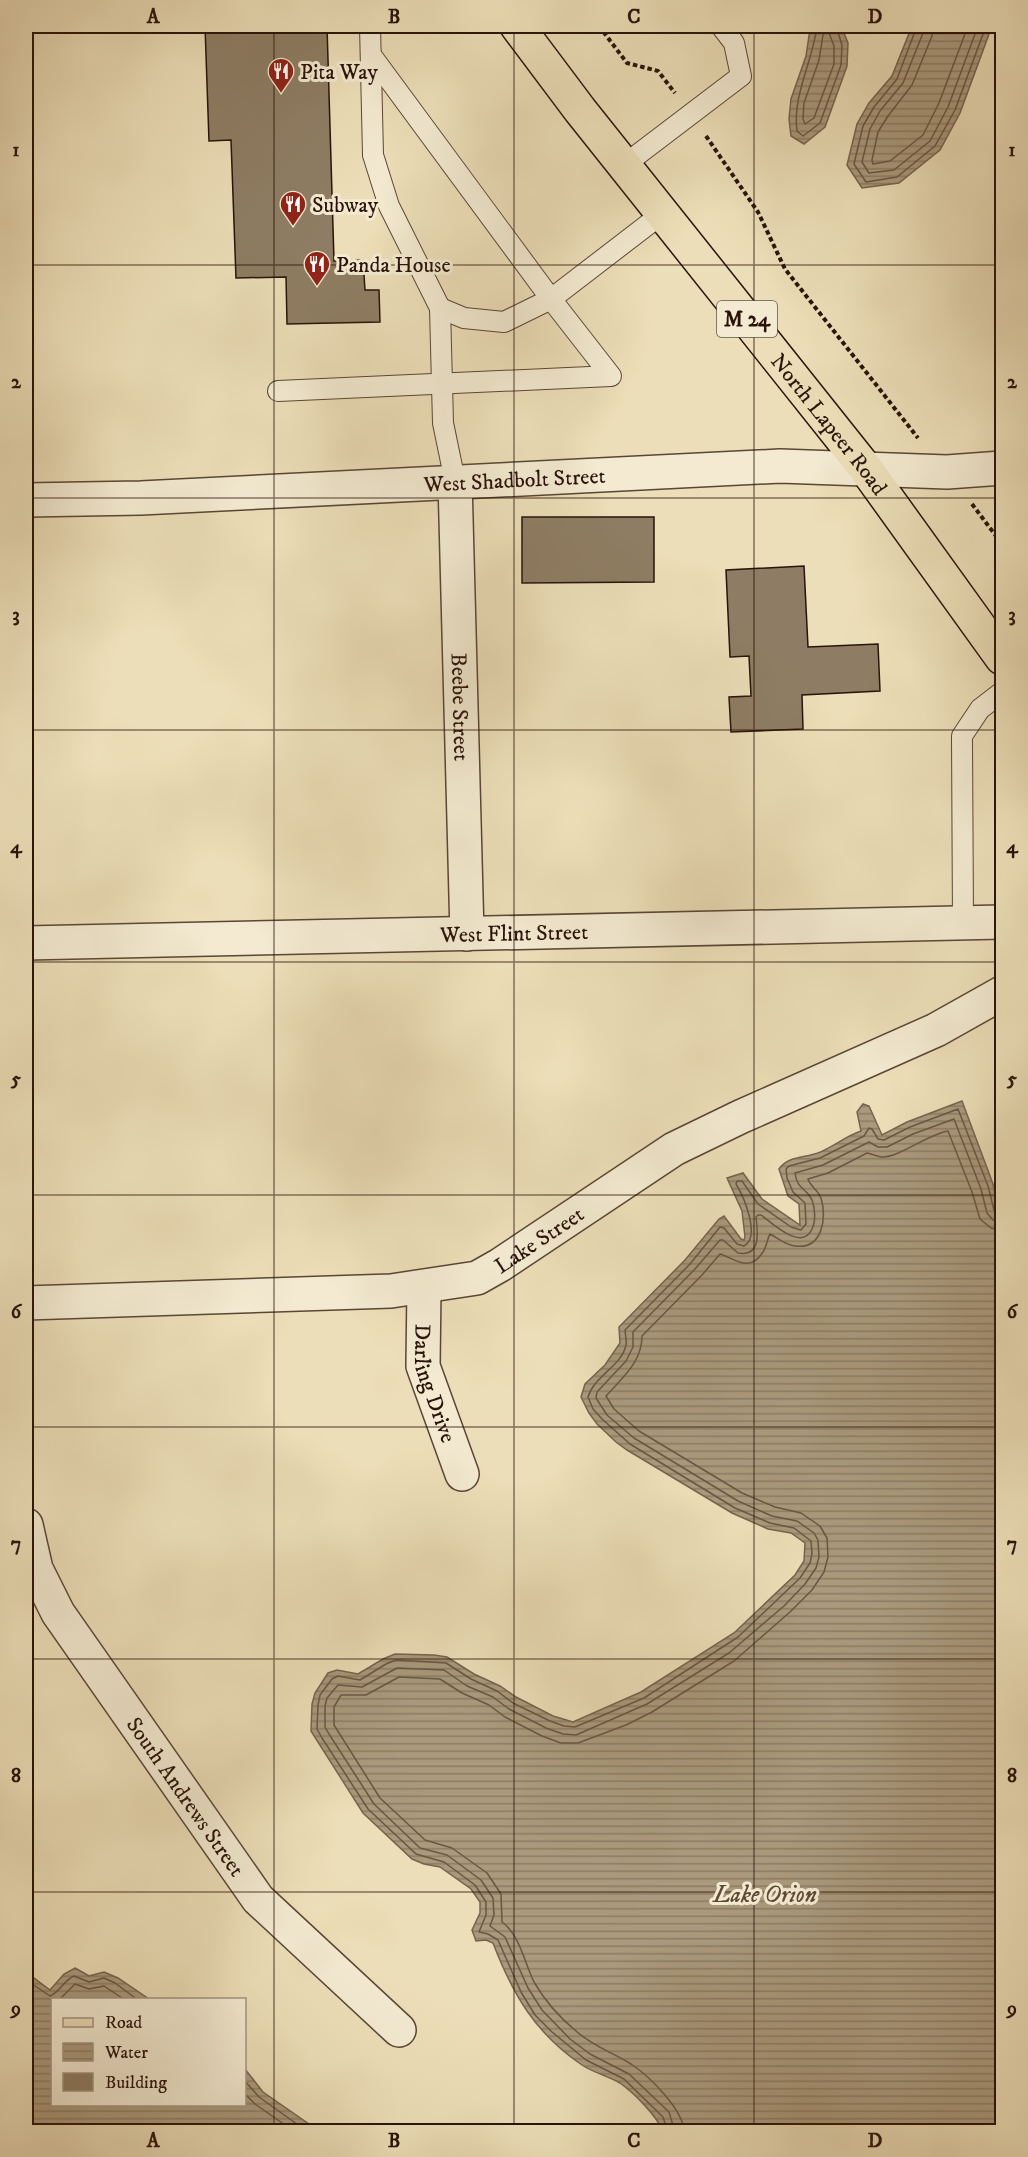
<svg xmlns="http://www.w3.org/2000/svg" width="1028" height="2157" viewBox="0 0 1028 2157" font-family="'IM FELL DW Pica',serif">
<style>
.water{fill:url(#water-rules);stroke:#76634e;stroke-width:1.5}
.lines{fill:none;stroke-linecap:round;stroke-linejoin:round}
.shore{stroke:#6a5642;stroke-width:1.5}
.building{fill:#8e7d64;stroke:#291309;stroke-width:1.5}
.lane-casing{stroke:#5a4635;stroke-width:22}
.street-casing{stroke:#5a4635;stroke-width:36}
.primary-casing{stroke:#291309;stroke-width:36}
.path{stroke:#291309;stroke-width:4;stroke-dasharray:4.5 3;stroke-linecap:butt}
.lane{stroke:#f3ead1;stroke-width:20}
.street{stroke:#f3ead1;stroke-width:33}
.primary{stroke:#ecdeb8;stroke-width:33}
.grid{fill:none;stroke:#291309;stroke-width:1.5;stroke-opacity:0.55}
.labels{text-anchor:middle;stroke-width:6;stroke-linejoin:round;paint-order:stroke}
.shield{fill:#f3ead1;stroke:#665445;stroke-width:1.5}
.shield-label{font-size:21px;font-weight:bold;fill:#291309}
.poi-label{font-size:22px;fill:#291309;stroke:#f3ead1;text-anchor:start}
.street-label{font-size:22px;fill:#291309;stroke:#f3ead1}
.water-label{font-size:24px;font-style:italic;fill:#5d4937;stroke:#f3ead1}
.neatline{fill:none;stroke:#291309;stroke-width:2}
.grid-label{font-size:20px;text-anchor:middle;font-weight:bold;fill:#291309}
</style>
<defs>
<pattern id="water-rules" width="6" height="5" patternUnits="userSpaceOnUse" patternTransform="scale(1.5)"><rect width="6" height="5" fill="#aa997c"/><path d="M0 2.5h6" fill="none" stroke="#8a7c64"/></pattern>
</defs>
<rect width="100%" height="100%" fill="#ecdeb8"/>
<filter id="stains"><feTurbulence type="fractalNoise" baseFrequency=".00333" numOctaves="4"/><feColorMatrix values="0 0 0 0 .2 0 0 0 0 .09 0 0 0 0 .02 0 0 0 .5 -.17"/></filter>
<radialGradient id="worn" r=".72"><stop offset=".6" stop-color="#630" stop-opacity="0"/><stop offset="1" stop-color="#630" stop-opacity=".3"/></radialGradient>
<g class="water">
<path d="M813 26H841L848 43 847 66 825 127 804 144 791 136 789 119 791 99 806 56 810 29Z"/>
<path d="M912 26H992L960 113 940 150 899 183 862 188 847 165 857 124 869 103 892 76Z"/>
<path d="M962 1101 993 1184 1002 1222V2131H663C656 2115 635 2094 620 2083 608 2076 594 2073 582 2065 535 2033 513 1995 493 1943L486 1940 476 1941 472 1930 480 1913V1902L471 1889 440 1867 424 1864 412 1859 363 1813 311 1731 312 1704 315 1693 328 1673 337 1670 358 1674 383 1659 395 1654 434 1655 447 1657 474 1674 500 1686 516 1697 553 1716 573 1722 641 1692 734 1633 795 1575 804 1561 805 1543 791 1533 768 1529 732 1513 627 1450 616 1442 597 1424 589 1413 581 1397 585 1384 605 1365 620 1343 619 1327 685 1260 719 1219 724 1216 741 1239 744 1240 745 1237 742 1211 727 1178 743 1173 762 1199 800 1225 799 1204 788 1196 779 1169C788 1156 804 1158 818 1153 833 1147 846 1136 861 1131L857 1112 863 1104 869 1106 882 1135 907 1122Z"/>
<path d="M75 1968 89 1976 104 1972 118 1978 149 1999 52 2000V2104H244L245 2069 263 2092 319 2131H26V1972L50 1990 64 1974Z"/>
</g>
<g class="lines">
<g class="shore">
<path d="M817 26C813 61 792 96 797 131L803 136 820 123 841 65 842 45 836 26"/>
<path d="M917 26 897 79 874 107 863 126 854 164 866 182 897 177 935 146 955 110 986 26"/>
<path d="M924 26 923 33 903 83 880 111 870 129 862 162 869 173 894 170 930 141 948 107 978 26"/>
<path d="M933 26 932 36 912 85 888 116 878 132 872 160 873 164 890 161 923 135 939 103 968 26"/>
<path d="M826 31 829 33 834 46V64L814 118 805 124 803 119 804 103 819 60 823 35Z"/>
<path d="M26 1980 50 1996C60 1992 64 1980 74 1976L89 1982 104 1978 115 1983 138 2000"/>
<path d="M59 2000 75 1984 89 1989 104 1986 125 2000"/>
<path d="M244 2080 259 2097 308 2132"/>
<path d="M244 2093 255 2104 295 2132"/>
<path d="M668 2132 663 2117 624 2079 586 2060 552 2032 535 2015 521 1992 498 1940 488 1934 479 1932 486 1915V1902L475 1885 444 1862 416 1854 368 1809 322 1738 317 1729 318 1705 320 1695 332 1679 338 1676 360 1680 386 1664 396 1660 446 1663 471 1679 497 1691 513 1703 550 1721 564 1726 575 1727 644 1698 738 1637 800 1578 810 1563 812 1554 811 1541 794 1528 770 1523 735 1508 630 1444 602 1419 593 1409 588 1397C594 1376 622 1366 626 1345 627 1340 625 1334 625 1330L690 1264 720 1227 724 1228 737 1244 744 1246C761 1237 744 1197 736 1184L737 1181H742L758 1204 791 1227 801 1230 806 1224 805 1203 793 1192 787 1178 786 1169 789 1166 820 1158 864 1136 869 1128 872 1129 878 1139 884 1140 910 1127 958 1109 988 1186 994 1210 998 1213 1002 1214"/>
<path d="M675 2132 669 2112 629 2074 590 2054 570 2039 542 2010 528 1988 505 1937 490 1926 494 1915 493 1898 481 1880 447 1855 420 1848 374 1804 329 1734 325 1727V1706L327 1698 338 1685 362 1687 397 1668 444 1670 467 1686 493 1697 509 1709 546 1728 563 1734 576 1735 647 1704 729 1653 784 1606 805 1584 816 1568 819 1557 818 1540 814 1533 797 1521 772 1516 738 1501 634 1438 607 1415 596 1398 597 1392 626 1361 633 1347V1332L695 1269 720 1240H723L738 1253C761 1257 758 1233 756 1217L758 1215H761C772 1223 802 1252 812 1229 816 1221 815 1208 812 1200 807 1188 797 1190 795 1173L823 1165 869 1142 878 1147H887L913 1134 954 1119 981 1189 987 1213 993 1220 1002 1222"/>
<path d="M684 2132C684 2110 649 2076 631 2064 612 2052 594 2047 576 2031 559 2017 545 2001 534 1982 524 1962 520 1935 502 1922L501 1894 487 1873 452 1848 425 1840 380 1798 334 1725V1707L341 1695H366L399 1677 440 1679 462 1693 489 1705 505 1717 542 1736 561 1743H578L626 1725 652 1712 734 1661 790 1612 812 1590 824 1572 828 1557 827 1538 820 1526 801 1513 775 1507 742 1493 639 1431 614 1409 606 1396C623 1377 642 1362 642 1336L702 1275 720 1254C734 1258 749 1274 763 1252 767 1246 767 1239 770 1234 778 1238 785 1245 795 1246 823 1250 827 1217 821 1198 818 1190 810 1186 808 1179L828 1173 867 1153C871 1154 876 1156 881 1157 899 1158 928 1134 948 1131L972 1192 980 1219 991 1228 1002 1231"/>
</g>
</g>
<g class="building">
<path d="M205 26H327L334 261 363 260 365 290H379L380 322 287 324 286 277 236 278 231 140 209 141Z"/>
<path d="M522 517H654V582L522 583Z"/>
<path d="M804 566 808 647 878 644 880 691 802 695 803 729 731 732 729 697 751 696 749 656 730 657 726 570Z"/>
</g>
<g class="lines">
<g class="lane-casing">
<g id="lane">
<path d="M370 26 373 155 389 206 440 308 443 423 455 481"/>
<path d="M624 165 741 76 734 43 721 26"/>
<path d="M440 308 464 318 504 322 551 299 663 213"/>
<path d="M278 391 611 376 551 299 371 55"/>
<path d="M963 924 962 736 980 709 1002 692"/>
</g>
</g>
<g class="street-casing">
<g id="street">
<path id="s1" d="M455 481 467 934"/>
<path id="s2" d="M26 500 141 498 780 466 947 472 1002 468"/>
<path id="s3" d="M26 943 1002 922"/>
<path id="s4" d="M424 1287 423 1366 462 1474"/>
<path id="s5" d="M26 1303 391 1291 477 1278 500 1265 674 1149 740 1117 936 1030 1002 993"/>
<path id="s6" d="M26 1525 36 1569 58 1613 258 1899 399 2030"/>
</g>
</g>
<g class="primary-casing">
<g id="primary">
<path id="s7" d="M517 26 580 110 866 469 1002 658"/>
</g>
</g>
<g class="path">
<path d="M599 26 627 63 658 71 675 93"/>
<path d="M706 136 758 212 785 269 918 438"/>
<path d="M972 504 1002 544"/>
</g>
<use href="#lane" class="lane"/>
<use href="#street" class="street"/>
<use href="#primary" class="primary"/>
</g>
<path class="grid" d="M274 26V2132M514 26V2132M754 26V2132M26 265H1002M26 498H1002M26 730H1002M26 962H1002M26 1195H1002M26 1427H1002M26 1659H1002M26 1892H1002"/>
<defs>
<g id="restaurant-pin" transform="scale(1.35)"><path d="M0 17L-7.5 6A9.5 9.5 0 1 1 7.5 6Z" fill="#8f2418" stroke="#f3ead1"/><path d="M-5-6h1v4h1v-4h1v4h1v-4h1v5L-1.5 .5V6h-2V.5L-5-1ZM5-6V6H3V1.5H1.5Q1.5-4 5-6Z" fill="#fff"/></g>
</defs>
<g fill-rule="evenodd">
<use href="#restaurant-pin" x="281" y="71"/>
<use href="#restaurant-pin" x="293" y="204"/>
<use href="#restaurant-pin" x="317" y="264"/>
</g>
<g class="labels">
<rect class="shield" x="717" y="301" width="60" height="36" rx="4.5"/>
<g class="shield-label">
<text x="747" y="326">M 24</text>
</g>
<g class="poi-label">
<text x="300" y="79">Pita Way</text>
<text x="312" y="212">Subway</text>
<text x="336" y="272">Panda House</text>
</g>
<g class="street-label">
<text dy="8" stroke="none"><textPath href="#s7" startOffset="506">North Lapeer Road</textPath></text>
<text dy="8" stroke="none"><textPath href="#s2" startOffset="489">West Shadbolt Street</textPath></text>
<text dy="8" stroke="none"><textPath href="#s1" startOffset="226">Beebe Street</textPath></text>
<text dy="8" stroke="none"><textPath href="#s3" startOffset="488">West Flint Street</textPath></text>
<text dy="8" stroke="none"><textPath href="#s5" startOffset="525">Lake Street</textPath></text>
<text dy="8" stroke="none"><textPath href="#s4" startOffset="98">Darling Drive</textPath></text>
<text dy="8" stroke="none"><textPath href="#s6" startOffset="318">South Andrews Street</textPath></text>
</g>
<g class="water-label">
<text x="765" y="1902">Lake Orion</text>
</g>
</g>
<rect width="1028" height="2157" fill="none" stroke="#ecdeb8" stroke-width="66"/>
<rect x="51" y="1998" width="195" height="108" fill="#f3ead1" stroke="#a29481" stroke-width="1.5"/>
<rect x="63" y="2018" width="30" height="9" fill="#ecdeb8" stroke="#a29481" stroke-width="1.5"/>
<text x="105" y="2028" font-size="18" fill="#291309">Road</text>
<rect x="63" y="2043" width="30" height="18" fill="url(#water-rules)" stroke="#a29481" stroke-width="1.5"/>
<text x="105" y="2058" font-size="18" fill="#291309">Water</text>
<rect x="63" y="2073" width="30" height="18" fill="#8e7d64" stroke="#a29481" stroke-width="1.5"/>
<text x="105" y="2088" font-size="18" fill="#291309">Building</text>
<rect x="33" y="33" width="962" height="2091" class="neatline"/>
<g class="grid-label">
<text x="153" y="23">A</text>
<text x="394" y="23">B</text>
<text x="634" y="23">C</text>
<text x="875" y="23">D</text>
<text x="16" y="156">1</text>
<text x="1012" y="156">1</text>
<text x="16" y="388">2</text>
<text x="1012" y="388">2</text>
<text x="16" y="621">3</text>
<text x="1012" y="621">3</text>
<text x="16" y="853">4</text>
<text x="1012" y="853">4</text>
<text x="16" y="1085">5</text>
<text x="1012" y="1085">5</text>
<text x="16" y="1318">6</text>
<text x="1012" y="1318">6</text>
<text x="16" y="1550">7</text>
<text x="1012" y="1550">7</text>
<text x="16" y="1782">8</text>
<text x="1012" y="1782">8</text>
<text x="16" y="2015">9</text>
<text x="1012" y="2015">9</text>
<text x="153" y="2147">A</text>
<text x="394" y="2147">B</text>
<text x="634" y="2147">C</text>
<text x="875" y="2147">D</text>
</g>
<rect width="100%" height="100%" filter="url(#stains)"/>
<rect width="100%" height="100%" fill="url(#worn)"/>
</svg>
